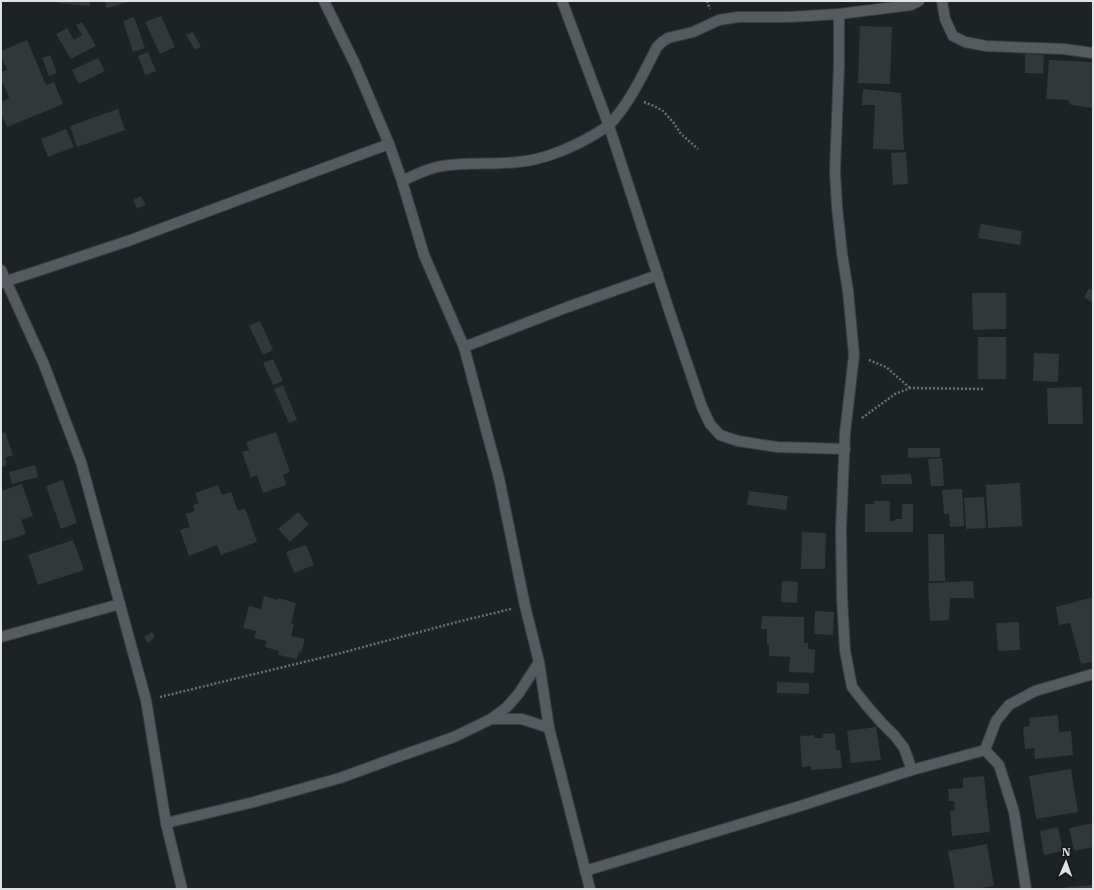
<svg xmlns="http://www.w3.org/2000/svg" width="1094" height="890" viewBox="0 0 1094 890" font-family="'IBM Plex Serif',serif">
<style>
.building{fill:#32373a}
.lines{fill:none;stroke-linecap:round;stroke-linejoin:round}
.minor-casing{stroke:#3b3f42;stroke-width:12}
.path{stroke:#696e71;stroke-width:2.5;stroke-dasharray:2 2;stroke-linecap:butt}
.minor{stroke:#565b5f;stroke-width:10}
</style>
<rect width="100%" height="100%" fill="#1d2225"/>
<g class="building">
<path d="M57 1H90V6L57 3Z"/>
<path d="M105 1H128L129 2 107 8Z"/>
<path d="M161 16 175 47 160 54 145 22Z"/>
<path d="M134 17 145 48 133 52 123 21Z"/>
<path d="M82 22 96 46 71 59 56 34 67 28 74 40 82 35 76 25Z"/>
<path d="M860 26 892 27 890 84 858 83Z"/>
<path d="M193 32 201 47 195 50 186 35Z"/>
<path d="M27 40 46 85 54 82 63 104 7 127 1 113V102L9 98 1 79V72L7 70 1 55V51Z"/>
<path d="M148 52 156 71 145 75 138 56Z"/>
<path d="M1025 54 1044 55 1043 74 1025 73Z"/>
<path d="M50 55 57 73 49 76 42 58Z"/>
<path d="M98 58 105 71 79 84 72 70Z"/>
<path d="M1049 60 1093 62V108L1071 105 1068 100 1046 99Z"/>
<path d="M863 89 901 93 904 150 873 149 875 105H862Z"/>
<path d="M118 109 125 130 77 147 70 126Z"/>
<path d="M66 129 74 147 48 157 41 139Z"/>
<path d="M906 152 908 184 893 185 891 153Z"/>
<path d="M141 196 146 205 137 209 133 200Z"/>
<path d="M981 224 1022 231 1020 245 978 238Z"/>
<path d="M1089 288 1093 291V303L1084 297Z"/>
<path d="M972 293H1006V329L973 330Z"/>
<path d="M260 321 273 350 263 355 249 326Z"/>
<rect x="978" y="337" width="28" height="42"/>
<path d="M1034 353 1059 354 1058 382 1033 381Z"/>
<path d="M273 359 283 381 273 385 263 363Z"/>
<path d="M283 385 297 420 289 423 274 389Z"/>
<path d="M1082 387 1083 424H1048L1047 388Z"/>
<path d="M5 432 13 455 5 458 7 465 1 468V434Z"/>
<path d="M276 432 290 472 283 475 286 485 263 493 257 475 251 478 242 452 249 450 246 442Z"/>
<path d="M908 448H940V457L908 458Z"/>
<path d="M942 458 944 486H931L928 459Z"/>
<path d="M35 465 38 477 12 484 9 472Z"/>
<path d="M911 474 912 484H882L881 475Z"/>
<path d="M63 480 77 523 61 529 46 486Z"/>
<path d="M1020 483 1022 526 988 528 986 485Z"/>
<path d="M22 484 33 516 21 520 26 534 2 542 1 538V491Z"/>
<path d="M218 485 222 495 231 492 238 511 245 508 257 542 221 555 217 545 189 556 180 530 190 527 186 514 195 511 193 505 199 503 195 493Z"/>
<path d="M962 489 964 526 950 527 949 514H944L942 490Z"/>
<path d="M749 491 788 496 786 510 747 505Z"/>
<path d="M984 497 986 528 966 529 964 498Z"/>
<path d="M874 501H890V521H895V519H902V504H913V532H865V504H874Z"/>
<path d="M298 512 309 524 290 542 278 529Z"/>
<path d="M802 532 826 533 825 569H801Z"/>
<path d="M928 534H944L945 581H929Z"/>
<path d="M73 540 84 570 38 585 28 555Z"/>
<path d="M306 545 314 565 294 573 286 552Z"/>
<path d="M782 581 798 582 797 603 781 602Z"/>
<path d="M973 581 974 598H950L949 620 930 621 928 583Z"/>
<path d="M264 596 278 600 279 598 296 603 291 624H294L291 636 305 639 301 653 299 652 297 659 279 655V651L265 647 267 641 254 638 256 631 243 628 249 606 261 609Z"/>
<path d="M1093 597V662L1081 664 1070 623 1059 625 1056 607Z"/>
<path d="M815 611 834 612 833 635 814 634Z"/>
<path d="M762 616 804 617V643H808V649L815 650 814 673 789 672 790 657 769 656V645H767V629H761Z"/>
<path d="M1019 622 1020 650 998 651 996 623Z"/>
<path d="M152 632 155 637 148 643 144 637Z"/>
<path d="M777 682 809 683V694L777 693Z"/>
<path d="M1058 715 1059 732 1071 731 1073 755 1035 759 1034 748 1025 749 1023 727 1030 726 1029 718Z"/>
<path d="M876 727 881 760 851 763 847 731Z"/>
<path d="M835 733 836 750H840L842 768 811 770V766L802 767 800 736 814 735 815 738H823V734Z"/>
<path d="M1071 769 1078 812 1036 819 1029 776Z"/>
<path d="M984 776 990 832 952 836 950 811 955 810 954 801H949L948 789 963 788V778Z"/>
<path d="M1093 823V847L1074 851 1069 828Z"/>
<path d="M1058 827 1063 851 1044 855 1040 831Z"/>
<path d="M987 844 994 886 974 889H955L948 851Z"/>
<path d="M1093 885V889H1066V887Z"/>
</g>
<g class="lines">
<g class="minor-casing">
<g id="minor">
<path d="M324 1 355 64 389 144 402 181 424 255 464 347 499 478 525 606 539 662 549 728 590 889"/>
<path d="M562 1 609 126 671 316 702 407 710 424 720 435 738 441 777 447 845 449"/>
<path d="M942 1 945 19 953 36 965 42 986 46 1064 49 1093 53"/>
<path d="M839 14V65L835 171 837 207 842 253 848 291 854 355 845 433 841 529 842 597 845 651 852 687 867 706 882 723 895 736 904 748 912 770"/>
<path d="M402 181C415 175 428 168 442 166 467 162 493 165 518 162 544 160 574 147 597 133 601 130 606 128 609 125 630 103 643 74 657 47L662 42 668 38 693 32 719 20 738 17H789L839 14 911 5 919 1"/>
<path d="M1 270 43 362 81 462 146 700 166 823 182 889"/>
<path d="M1 283 128 241 389 144"/>
<path d="M464 347 565 308 658 275"/>
<path d="M1 637 120 604"/>
<path d="M491 719H522L549 728"/>
<path d="M985 750 999 765 1014 812 1026 889"/>
<path d="M166 823 254 802 340 778 392 759 454 737 491 719 507 707 519 693 539 662"/>
<path d="M585 871 797 807 912 770 985 750 996 721 1009 705 1035 691 1093 674"/>
</g>
</g>
<g class="path">
<path d="M707 1 710 9"/>
<path d="M644 102 654 106 663 111 673 122 681 134 698 149"/>
<path d="M869 360 886 367 910 388"/>
<path d="M862 418 895 394 910 388 983 389"/>
<path d="M160 697 337 654 461 621 511 609"/>
</g>
<use href="#minor" class="minor"/>
</g>
<rect width="1094" height="890" fill="none" stroke="#e0e3e6" stroke-width="4"/>
<g transform="translate(1066 862) rotate(2)" stroke="#14191c" stroke-width="3" paint-order="stroke">
<path d="M0-3L7 15L0 10L-7 15Z" fill="#e0e3e6"/>
<text y="-6" font-size="11" font-weight="bold" text-anchor="middle" fill="#e0e3e6">N</text>
</g>
</svg>
